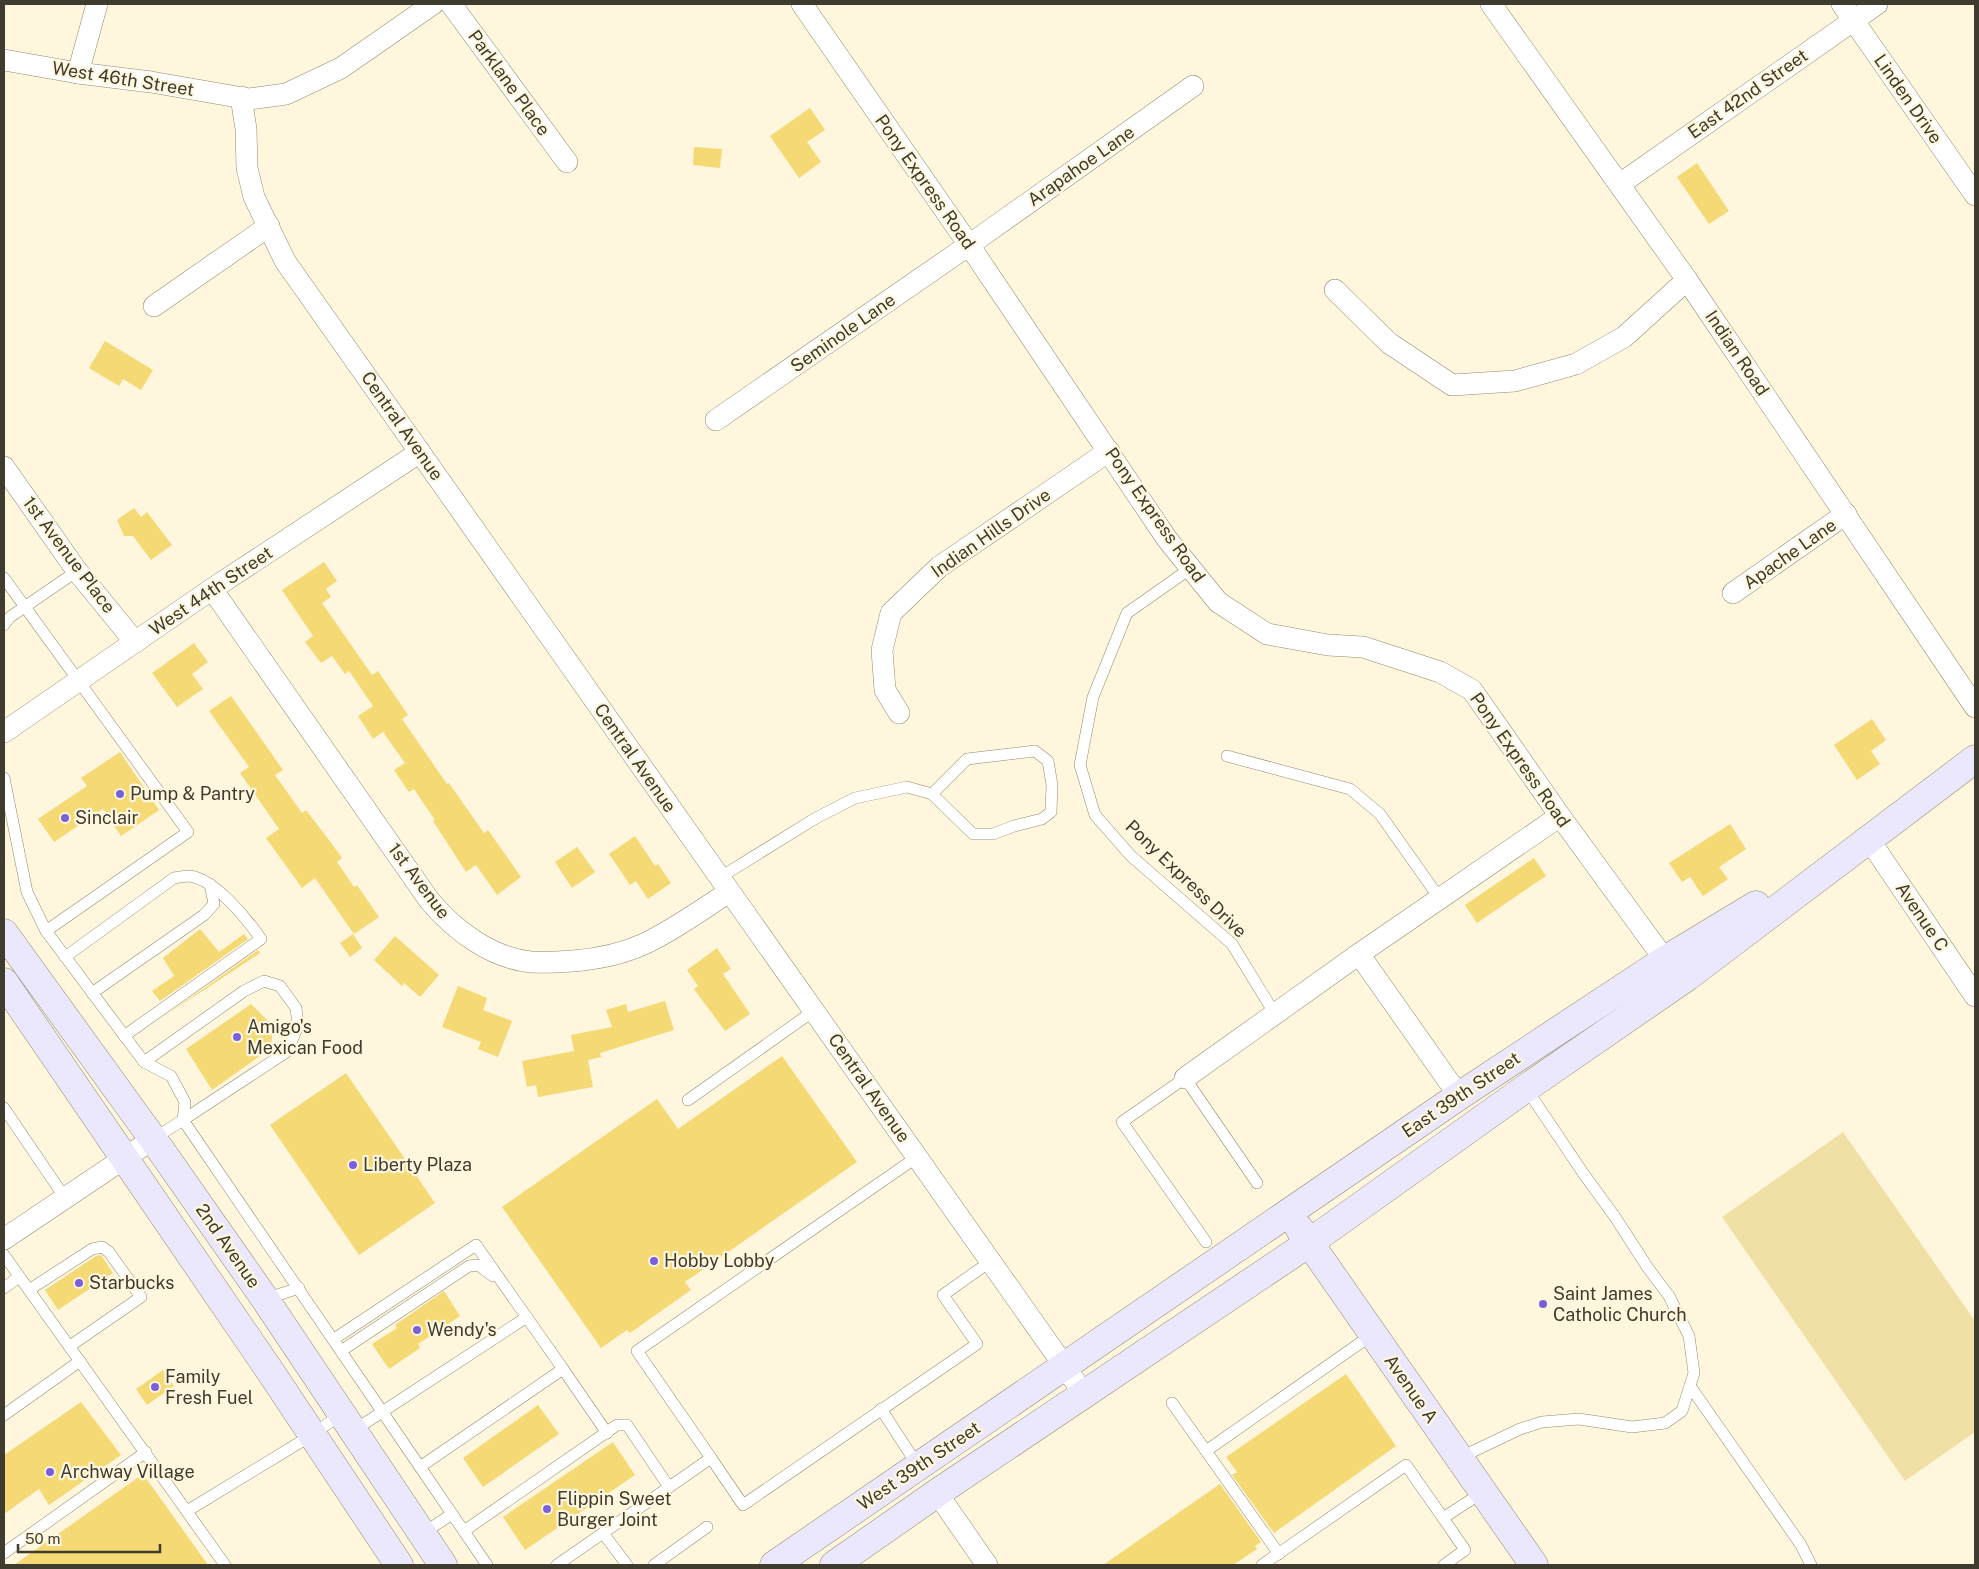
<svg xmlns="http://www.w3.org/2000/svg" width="1979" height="1569" viewBox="0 0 1979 1569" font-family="'Public Sans',sans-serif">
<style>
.green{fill:#f1e0a5}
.building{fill:#f4d975}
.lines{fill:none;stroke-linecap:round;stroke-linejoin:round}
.lane-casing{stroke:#928a6d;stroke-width:12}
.street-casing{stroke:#928a6d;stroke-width:22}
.secondary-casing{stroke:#928a6d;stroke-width:29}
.lane{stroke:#fff;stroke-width:11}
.street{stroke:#fff;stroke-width:21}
.secondary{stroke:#ebe8fe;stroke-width:28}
.poi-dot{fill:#7b5fda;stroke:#fef7de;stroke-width:2}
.labels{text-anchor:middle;stroke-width:4.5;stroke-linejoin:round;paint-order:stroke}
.street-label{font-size:18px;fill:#3f3b2f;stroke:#fef7de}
.poi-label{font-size:18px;fill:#3f3b2f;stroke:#fef7de;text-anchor:start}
</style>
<rect width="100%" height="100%" fill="#fef7de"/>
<path class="green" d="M1843 1132 1975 1321V1432L1905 1481 1722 1217Z"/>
<g class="building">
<path d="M810 108 825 130 807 142 821 162 799 178 770 136Z"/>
<path d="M694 147 722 149 720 168 693 165Z"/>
<path d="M1697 163 1729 211 1709 224 1677 177Z"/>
<path d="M105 341 153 370 141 390 123 379 119 386 89 368Z"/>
<path d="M134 508 141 517 147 512 172 545 151 560 133 536H124L117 520Z"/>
<path d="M324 562 337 581 326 589 331 597 322 603 372 675 378 671 408 715 402 719 447 784 449 783 484 833 488 830 521 877 497 895 476 865 466 872 433 821 435 820 414 789 409 792 394 770 405 763 383 732 373 739 358 716 373 706 349 671 345 674 332 656 321 663 305 642 313 636 282 590Z"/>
<path d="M194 643 208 662 192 674 203 689 177 707 152 673Z"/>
<path d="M231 696 283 770 275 775 302 813 306 810 332 844 342 858 337 862 354 887 357 885 379 917 354 934 315 878 302 888 266 838 279 829 240 773 249 767 209 711Z"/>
<path d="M1872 719 1886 740 1871 751 1880 764 1857 780 1834 745Z"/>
<path d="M120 752 159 810 121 836 103 809 54 842 38 819 87 786 81 778Z"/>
<path d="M1730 824 1746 849 1719 867 1728 879 1703 896 1690 877 1682 882 1669 863Z"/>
<path d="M635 836 655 866 658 864 671 883 648 899 636 881 630 885 609 854Z"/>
<path d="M577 847 595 872 572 888 555 862Z"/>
<path d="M1534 858 1546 876 1477 923 1465 905Z"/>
<path d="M200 929 219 952 244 934 248 939 160 1001 152 991 174 976 163 958Z"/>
<path d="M353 934 362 948 350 957 340 943Z"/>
<path d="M395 936 439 975 420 997 404 983 402 986 374 960Z"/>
<path d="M717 948 731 969 723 974 750 1014 725 1031 694 989 698 986 687 970Z"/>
<path d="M258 950 260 953 169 1013Z"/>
<path d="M458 986 487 998 483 1010 512 1021 498 1057 478 1049 481 1042 442 1027Z"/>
<path d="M665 1001 674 1030 600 1053 601 1057 588 1060 593 1087 538 1097 536 1085 527 1087 522 1061 574 1051 571 1035 612 1027 606 1010 626 1004 628 1012Z"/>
<path d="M251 1004 273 1026 271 1048 212 1090 186 1049Z"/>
<path d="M782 1056 857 1162 685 1282 691 1290 630 1333 627 1330 601 1348 502 1207 657 1099 678 1129Z"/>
<path d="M346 1073 435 1203 359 1255 270 1125Z"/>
<path d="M101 1255 113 1273 58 1310 45 1290 96 1256Z"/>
<path d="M444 1291 460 1316 418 1344 420 1348 389 1369 372 1344 397 1328 395 1325Z"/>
<path d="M163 1370 174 1386 147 1405 136 1389Z"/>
<path d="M1346 1374 1396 1446 1274 1533 1232 1475 1237 1472 1226 1457Z"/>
<path d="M81 1402 121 1455 49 1505 39 1489 4 1514V1455Z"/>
<path d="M538 1405 559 1434 483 1487 463 1458Z"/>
<path d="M613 1442 635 1475 525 1550 503 1517Z"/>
<path d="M143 1474 208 1565H14Z"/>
<path d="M1220 1484 1261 1542 1255 1546 1257 1549 1233 1565H1103Z"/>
</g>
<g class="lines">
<g class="lane-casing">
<g id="lane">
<path d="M1191 568 1127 613 1093 697 1080 765 1095 815 1131 856 1232 944 1275 1014"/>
<path d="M4 578 188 832 46 931"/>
<path d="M4 625 10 617 77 571"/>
<path d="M1035 751 1048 761 1052 785 1051 812 1042 819 1014 826 993 834H973L932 794 967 759Z"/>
<path d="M1227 756 1350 789 1380 814 1440 899"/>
<path d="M4 778 27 892 46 931 144 1062 171 1076 185 1102 183 1120 153 1139"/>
<path d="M719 878 816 818 855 798 907 787 932 794"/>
<path d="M65 957 174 878C179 877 185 876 190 876 216 880 247 919 261 939L124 1036"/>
<path d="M92 993 204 915 214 904 210 884"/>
<path d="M144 1062 244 991 264 981 280 986 296 1008 298 1025 288 1051 183 1120 420 1467 563 1369 476 1245 334 1339"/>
<path d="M688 1100 815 1010"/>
<path d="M4 1108 65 1198"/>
<path d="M1206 1242 1122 1122 1185 1078 1257 1183"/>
<path d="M4 1255 225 1565"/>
<path d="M4 1288 19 1277"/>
<path d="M29 1290 92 1249 102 1247 109 1252 141 1297 70 1346"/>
<path d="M265 1299 299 1288"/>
<path d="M341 1351 469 1266 478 1265 493 1276"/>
<path d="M563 1369 607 1433"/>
<path d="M1690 1386 1801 1545 1811 1565"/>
<path d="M1172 1403 1279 1554"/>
<path d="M881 1409 918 1466"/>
<path d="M4 1415 80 1361"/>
<path d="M353 1431 527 1317"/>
<path d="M1206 1451 1373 1334"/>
<path d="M711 1458 637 1351 917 1157"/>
<path d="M1459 1458 1520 1429 1542 1422 1579 1419 1632 1427 1665 1423 1682 1411 1694 1373 1689 1336 1669 1296 1648 1268 1615 1217 1583 1173 1526 1088"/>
<path d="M420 1467 487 1565"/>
<path d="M187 1511 312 1435 341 1414"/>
<path d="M464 1531 617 1425H627L669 1487"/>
<path d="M603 1533 627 1565"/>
<path d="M422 1534 452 1514"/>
<path d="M4 1553 146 1452"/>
<path d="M557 1565 711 1458 743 1505 977 1344 943 1295 991 1261"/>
<path d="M654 1565 707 1527"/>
<path d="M1262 1565 1406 1465 1443 1518"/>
<path d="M1444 1565 1465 1550 1443 1518 1483 1492"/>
</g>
</g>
<g class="street-casing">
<g id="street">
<path d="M451 4 567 162"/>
<path d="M802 4 969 245 1167 539 1218 602 1267 634 1328 645 1363 647 1440 672 1472 690 1560 816 1665 960"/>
<path d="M1491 4 1687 280 1975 707"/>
<path d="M1842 4 1975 195"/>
<path d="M4 60 78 73 151 82 249 99 286 94 341 68 433 4"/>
<path d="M78 73 97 4"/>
<path d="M241 97 246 129 247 168 254 197 285 261 1084 1394"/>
<path d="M1620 184 1877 4"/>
<path d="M1335 290 1389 343 1452 385 1515 381 1576 364 1624 337 1687 280"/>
<path d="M154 306 269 226"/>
<path d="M716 420 969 245 1193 86"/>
<path d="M4 467 77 571 135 642"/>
<path d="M212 589 429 900C454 930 491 958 531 962 545 963 560 962 573 961 598 959 622 954 644 944 674 930 701 910 729 892"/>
<path d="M1733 593 1846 514"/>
<path d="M899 713 885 690 882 650 891 613 939 567 1109 451"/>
<path d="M4 732 212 589 420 452"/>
<path d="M1868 838 1975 996"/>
<path d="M1359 954 1459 1096"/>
<path d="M1185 1078 1359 954 1560 816"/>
<path d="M4 1239 153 1139"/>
<path d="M937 1493 987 1565"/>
</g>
</g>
<g class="secondary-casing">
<g id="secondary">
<path d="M4 933 153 1139 265 1299 443 1565"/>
<path d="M4 982 272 1374 399 1565"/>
<path d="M1299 1228 1534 1565"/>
<path d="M774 1565 1459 1096 1665 960 1756 905"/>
<path d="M834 1565 937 1493 1309 1243 1526 1088 1687 977 1975 759"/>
</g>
</g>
<use href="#lane" class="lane"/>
<use href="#street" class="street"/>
<use href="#secondary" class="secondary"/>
</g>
<g class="poi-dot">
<circle cx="120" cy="794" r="5"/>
<circle cx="65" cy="818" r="5"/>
<circle cx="237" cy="1037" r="5"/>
<circle cx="353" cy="1165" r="5"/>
<circle cx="654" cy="1261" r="5"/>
<circle cx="79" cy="1283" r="5"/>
<circle cx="1543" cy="1304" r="5"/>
<circle cx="417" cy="1330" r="5"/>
<circle cx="155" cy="1387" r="5"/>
<circle cx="50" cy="1472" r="5"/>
<circle cx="547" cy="1509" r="5"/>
</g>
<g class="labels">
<g class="street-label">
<text transform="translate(123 79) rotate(9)" y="6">West 46th Street</text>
<text transform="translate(509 83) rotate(54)" y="6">Parklane Place</text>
<text transform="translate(1748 94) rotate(-35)" y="6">East 42nd Street</text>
<text transform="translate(1908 99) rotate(55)" y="6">Linden Drive</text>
<text transform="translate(1081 166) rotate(-35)" y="6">Arapahoe Lane</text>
<text transform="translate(925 182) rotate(55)" y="6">Pony Express Road</text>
<text transform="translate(843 333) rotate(-35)" y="6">Seminole Lane</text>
<text transform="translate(1737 353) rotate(56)" y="6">Indian Road</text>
<text transform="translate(402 426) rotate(55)" y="6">Central Avenue</text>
<text transform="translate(1155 515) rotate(55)" y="6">Pony Express Road</text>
<text transform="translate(991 533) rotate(-35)" y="6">Indian Hills Drive</text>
<text transform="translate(1790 554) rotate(-35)" y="6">Apache Lane</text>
<text transform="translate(69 555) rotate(53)" y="6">1st Avenue Place</text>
<text transform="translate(211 591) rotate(-34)" y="6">West 44th Street</text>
<text transform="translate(635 758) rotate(55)" y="6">Central Avenue</text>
<text transform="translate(1520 760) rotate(55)" y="6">Pony Express Road</text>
<text transform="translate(1186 879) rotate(44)" y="6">Pony Express Drive</text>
<text transform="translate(419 881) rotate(53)" y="6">1st Avenue</text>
<text transform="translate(1922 917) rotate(56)" y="6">Avenue C</text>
<text transform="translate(869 1088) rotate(55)" y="6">Central Avenue</text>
<text transform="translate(1461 1095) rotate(-34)" y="6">East 39th Street</text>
<text transform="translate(228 1246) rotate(55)" y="6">2nd Avenue</text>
<text transform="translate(1411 1389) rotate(55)" y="6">Avenue A</text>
<text transform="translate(919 1466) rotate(-34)" y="6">West 39th Street</text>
</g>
<g class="poi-label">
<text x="130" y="800">Pump &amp; Pantry</text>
<text x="75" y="824">Sinclair</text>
<text x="247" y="1033">Amigo's<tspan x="247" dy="21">Mexican Food</tspan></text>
<text x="363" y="1171">Liberty Plaza</text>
<text x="664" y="1267">Hobby Lobby</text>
<text x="89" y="1289">Starbucks</text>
<text x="1553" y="1300">Saint James<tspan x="1553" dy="21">Catholic Church</tspan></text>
<text x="427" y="1336">Wendy's</text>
<text x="165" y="1383">Family<tspan x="165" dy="21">Fresh Fuel</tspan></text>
<text x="60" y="1478">Archway Village</text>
<text x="557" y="1505">Flippin Sweet<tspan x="557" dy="21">Burger Joint</tspan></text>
</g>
</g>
<rect width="1979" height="1569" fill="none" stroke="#3f3b2f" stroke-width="10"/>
<path d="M18 1544v8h142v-8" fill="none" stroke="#3f3b2f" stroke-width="2.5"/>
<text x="25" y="1544" font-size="15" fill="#3f3b2f" stroke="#fef7de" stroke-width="4" paint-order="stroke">50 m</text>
</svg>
